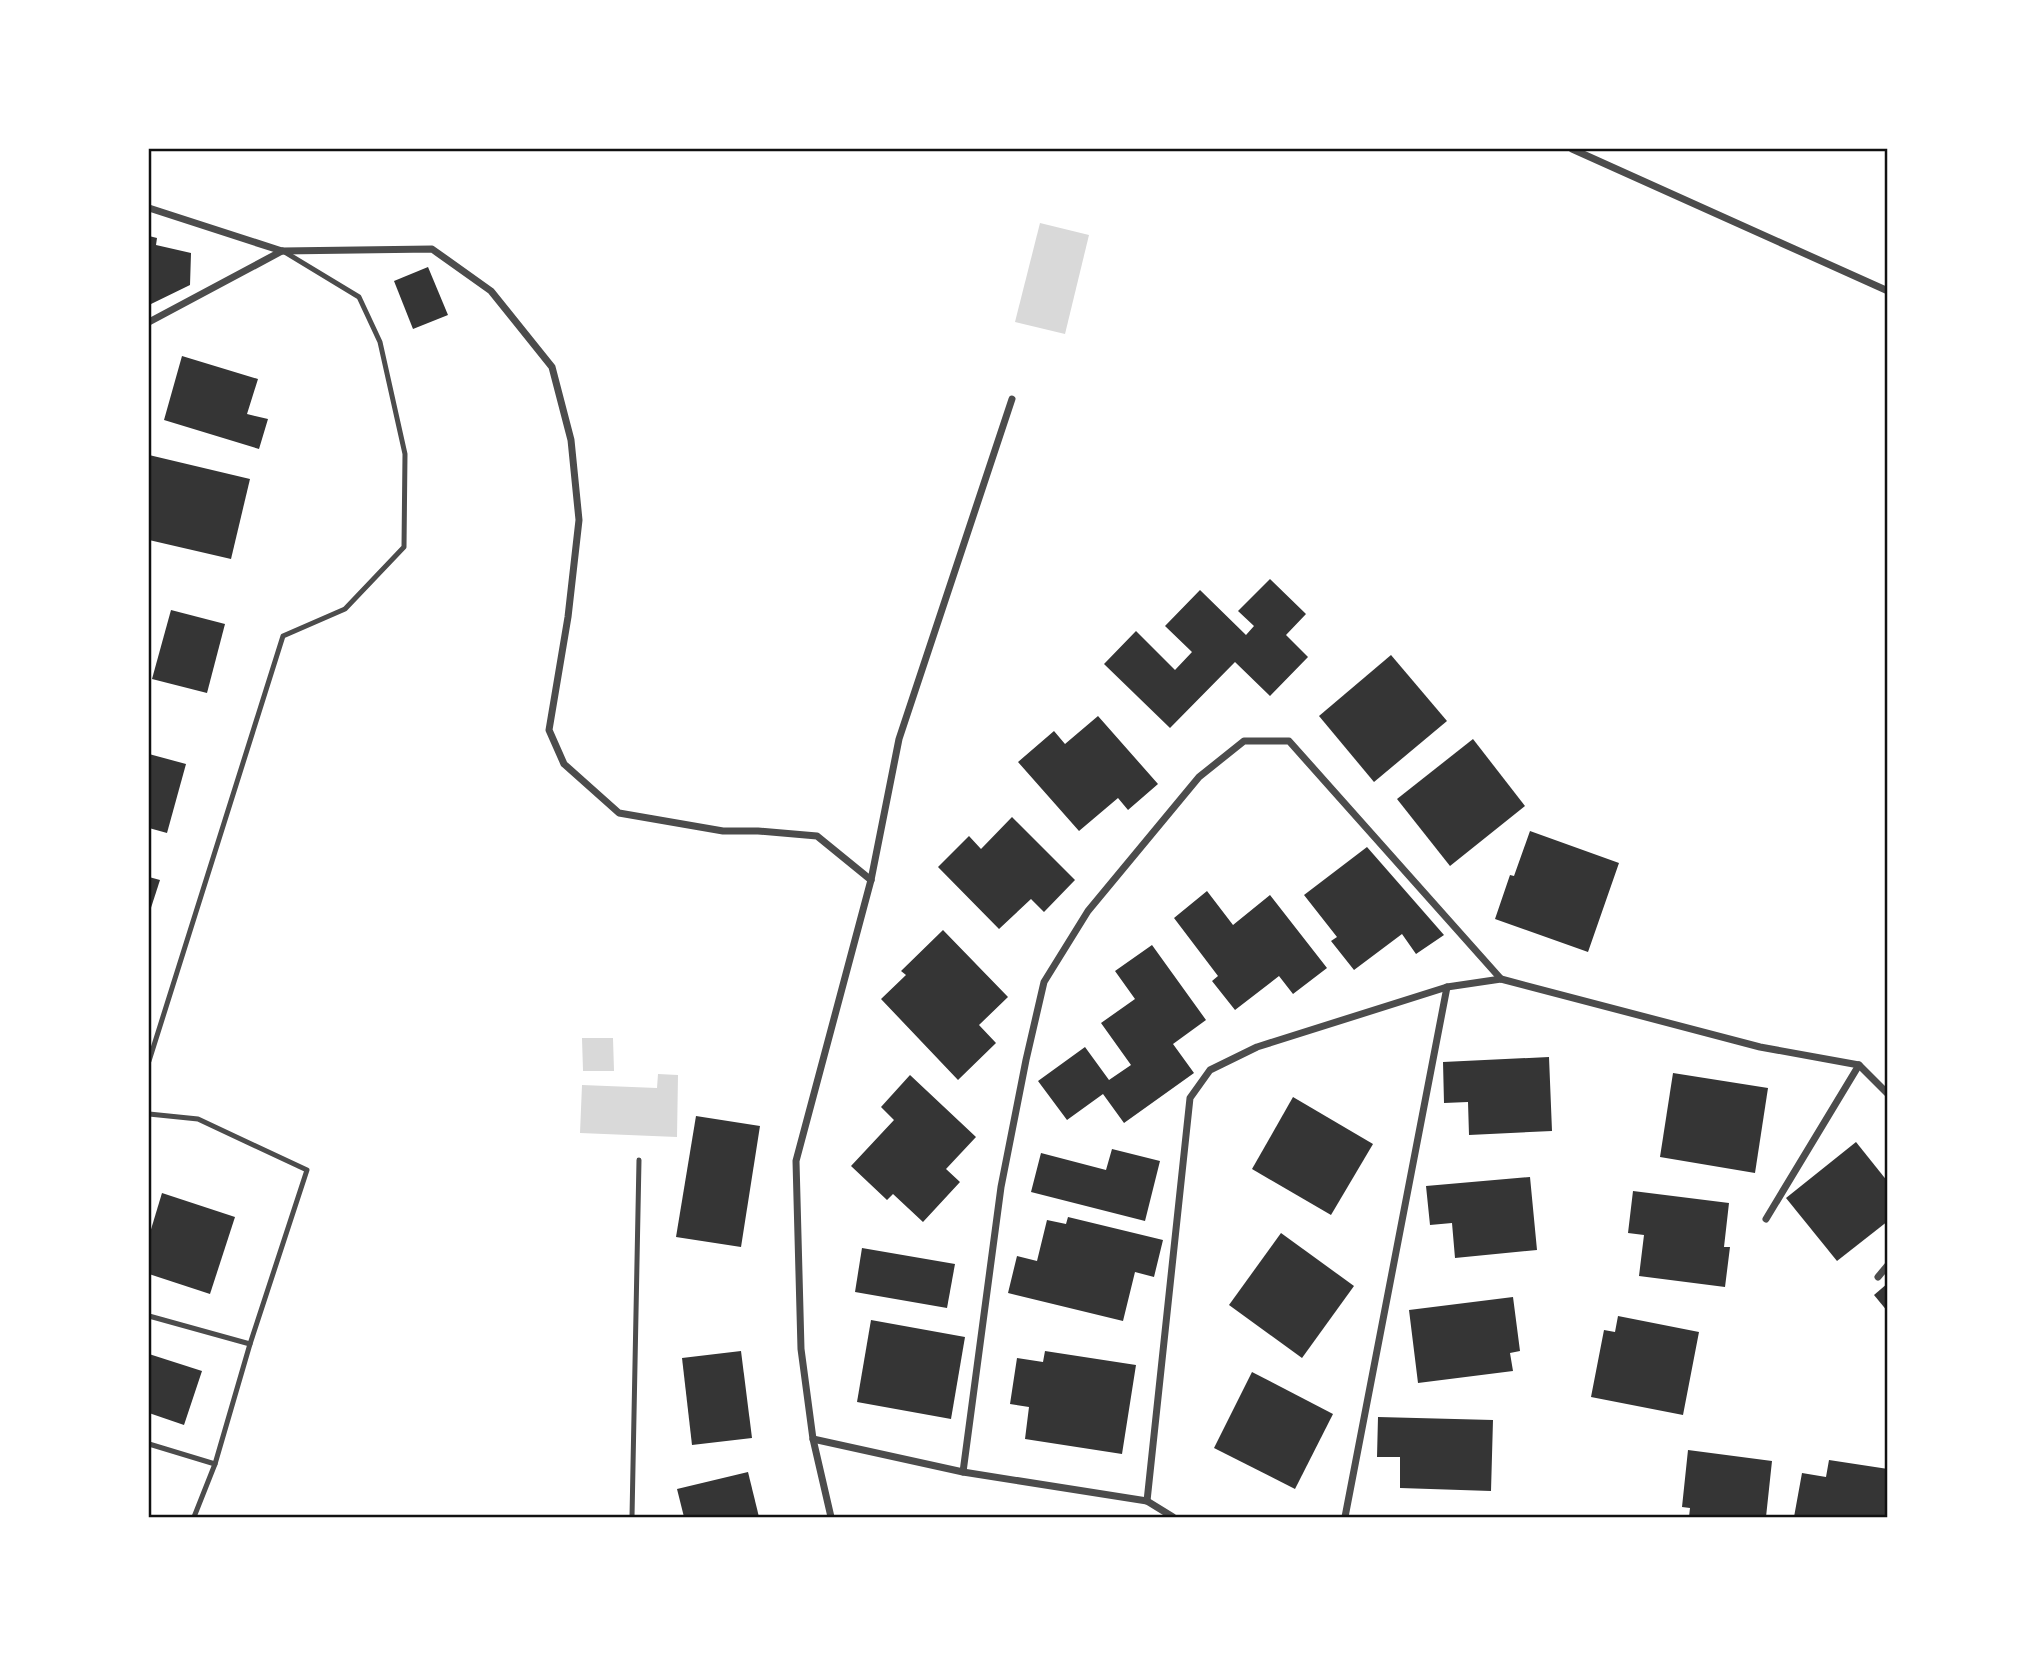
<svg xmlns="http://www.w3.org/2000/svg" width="2037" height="1666" viewBox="0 0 2037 1666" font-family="Cabin,sans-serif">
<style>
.water{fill:#d9d9d9}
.building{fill:#353535}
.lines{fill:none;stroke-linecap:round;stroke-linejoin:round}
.service{stroke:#4c4c4c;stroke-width:5}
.minor{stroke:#4c4c4c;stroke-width:7}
.neatline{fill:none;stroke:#111;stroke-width:2.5}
</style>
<rect width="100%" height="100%" fill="#fff"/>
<g class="water">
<path d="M1040 223 1089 235 1065 334 1015 322Z"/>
<path d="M582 1038H613L614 1071H583Z"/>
<path d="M658 1074 678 1075 677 1137 580 1133 582 1085 657 1088Z"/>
</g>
<g class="building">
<path d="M149 236 157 238 156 245 191 253 190 285 149 305Z"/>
<path d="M428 267 448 315 413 329 394 281Z"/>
<path d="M182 356 258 379 247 414 268 419 259 449 164 420Z"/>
<path d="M149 455 250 479 231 559 149 540Z"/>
<path d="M1270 579 1306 614 1286 635 1308 657 1270 696 1235 662 1170 728 1104 664 1136 631 1175 670 1192 652 1165 626 1200 590 1246 635 1254 626 1238 611Z"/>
<path d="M171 610 225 624 207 693 152 679Z"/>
<path d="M1391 655 1447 721 1374 782 1319 716Z"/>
<path d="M1098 716 1158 784 1128 810 1118 798 1079 831 1018 762 1054 731 1065 744Z"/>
<path d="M1473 739 1525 806 1450 866 1397 799Z"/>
<path d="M149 754 186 764 167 833 149 828Z"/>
<path d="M1012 817 1075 880 1044 912 1031 899 999 929 938 867 969 836 981 849Z"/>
<path d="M1530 831 1619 863 1588 952 1495 919 1510 875 1514 876Z"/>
<path d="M1367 847 1444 935 1416 954 1402 934 1354 970 1331 941 1337 937 1304 895Z"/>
<path d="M149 877 160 880 149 914Z"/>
<path d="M1207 891 1233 925 1270 895 1327 968 1293 994 1279 976 1235 1010 1212 981 1218 976 1174 918Z"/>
<path d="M943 930 1008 997 979 1025 996 1043 958 1080 881 999 906 975 901 971Z"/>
<path d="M1152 945 1206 1020 1173 1044 1194 1073 1124 1123 1103 1094 1067 1120 1038 1081 1085 1047 1109 1080 1131 1065 1101 1023 1135 999 1115 971Z"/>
<path d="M1549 1057 1552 1131 1469 1135 1468 1102 1444 1103 1443 1062Z"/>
<path d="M1673 1073 1768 1088 1755 1173 1660 1157Z"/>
<path d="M910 1075 976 1137 946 1169 960 1182 923 1222 893 1194 887 1200 851 1166 894 1120 881 1107Z"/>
<path d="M1293 1097 1373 1144 1331 1215 1252 1169Z"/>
<path d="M696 1116 760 1126 741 1247 676 1237Z"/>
<path d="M1856 1142 1888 1182V1221L1837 1261 1786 1198Z"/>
<path d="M1112 1149 1160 1161 1145 1221 1031 1192 1041 1153 1106 1170Z"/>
<path d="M1530 1177 1537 1250 1455 1258 1452 1223 1430 1225 1426 1186Z"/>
<path d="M1633 1191 1729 1203 1724 1247H1730L1725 1287 1639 1276 1644 1235 1628 1233Z"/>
<path d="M162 1193 235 1217 210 1294 149 1274V1236Z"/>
<path d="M1068 1217 1163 1240 1154 1277 1135 1272 1123 1321 1008 1293 1017 1256 1037 1261 1047 1220 1066 1224Z"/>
<path d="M1281 1233 1354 1286 1302 1358 1229 1305Z"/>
<path d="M862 1248 955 1264 947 1308 855 1292Z"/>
<path d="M1888 1283V1312L1874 1295Z"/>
<path d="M1513 1297 1520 1351 1510 1353 1513 1371 1418 1383 1409 1310Z"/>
<path d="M1618 1316 1699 1332 1683 1415 1591 1397 1604 1330 1615 1332Z"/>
<path d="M871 1320 965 1337 951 1419 857 1402Z"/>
<path d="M741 1351 752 1438 692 1445 682 1358Z"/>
<path d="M1045 1351 1136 1365 1122 1454 1025 1439 1029 1407 1010 1404 1017 1358 1043 1362Z"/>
<path d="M149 1354 202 1371 184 1425 149 1413Z"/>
<path d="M1252 1372 1333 1414 1295 1489 1214 1448Z"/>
<path d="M1378 1417 1493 1420 1491 1491 1400 1488V1457H1377Z"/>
<path d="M1688 1450 1772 1461 1766 1517H1689L1690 1508 1682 1507Z"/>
<path d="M1829 1460 1888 1469V1517H1794L1802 1473 1826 1477Z"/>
<path d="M748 1472 759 1517H684L677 1489Z"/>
</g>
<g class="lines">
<g class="service">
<path d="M149 1061 283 636 345 609 404 547 405 454 380 342 359 297 283 251"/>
<path d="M149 1114 198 1119 307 1170 250 1344 215 1464 194 1517"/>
<path d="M149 1316 250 1344"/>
<path d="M149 1444 215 1464"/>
<path d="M632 1517 639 1160"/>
</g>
<g class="minor">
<path d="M1572 149 1888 291"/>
<path d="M149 208 282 251 432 249 491 291 552 367 571 440 579 520 568 617 549 730 564 764 619 813 723 831H758L817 836 871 880"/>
<path d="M149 322 282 251"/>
<path d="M1766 1219 1859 1065"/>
<path d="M1878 1277 1888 1265"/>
<path d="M813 1439 963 1472 1147 1501 1173 1517"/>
<path d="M963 1472 1001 1187 1026 1060 1044 982 1088 911 1199 777 1244 741H1289L1501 979"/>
<path d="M1147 1501 1190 1098 1210 1070 1257 1047 1447 987 1501 979 1760 1047 1859 1065 1888 1094"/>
<path d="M831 1517 813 1439 801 1349 796 1161 871 880 899 739 1012 399"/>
<path d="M1345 1517 1447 987"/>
</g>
</g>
<rect width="2037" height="1666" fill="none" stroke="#ffffff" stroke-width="301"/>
<rect x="150" y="150" width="1736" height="1366" class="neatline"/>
</svg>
